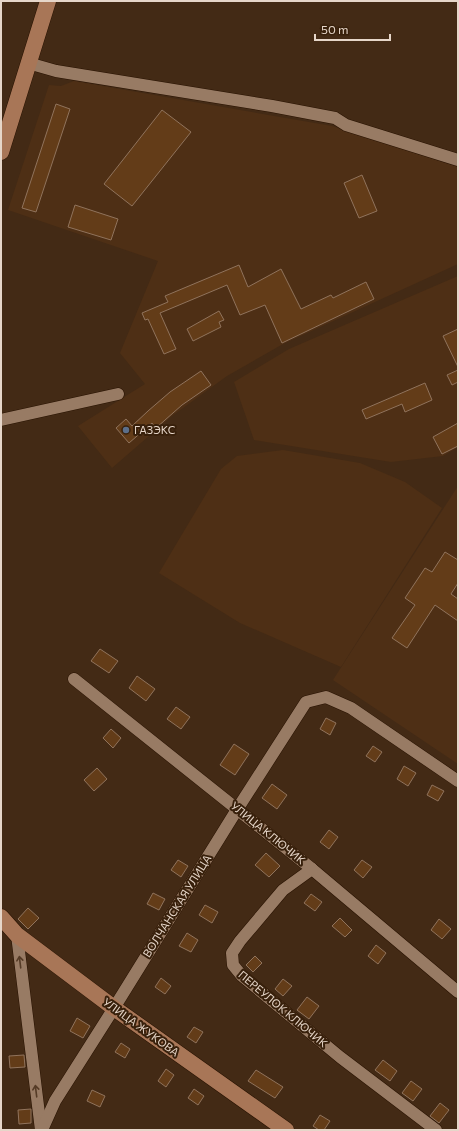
<svg xmlns="http://www.w3.org/2000/svg" width="459" height="1131" viewBox="0 0 459 1131" font-family="Commissioner,sans-serif">
<style>
.built{fill:#4e2f15}
.building{fill:#633c18;stroke:#90735c}
.lines{fill:none;stroke-linecap:round;stroke-linejoin:round}
.street-casing{stroke:#281200;stroke-width:13}
.secondary-casing{stroke:#281200;stroke-width:17}
.street{stroke:#987b64;stroke-width:12}
.secondary{stroke:#a87657;stroke-width:16}
.oneway{stroke:#553b26}
.service-dot{fill:#5c6f8a;stroke:#38200b;stroke-width:1.5}
.labels{text-anchor:middle;stroke-width:4;stroke-linejoin:round;paint-order:stroke}
.poi-label{font-size:11px;fill:#e6d6c9;stroke:#38200b;text-anchor:start}
.street-label{font-size:11px;fill:#e6d6c9;stroke:#38200b}
</style>
<rect width="100%" height="100%" fill="#432a15"/>
<g class="built">
<path d="M74 81 332 126 458 167V264L283 344 227 376 172 416 112 468 78 426 145 384 120 353 158 261 8 210 49 85 61 86Z"/>
<path d="M458 276V447L443 456 391 462 254 440 234 382 289 349Z"/>
<path d="M283 450 360 463 405 482 442 508 341 667 240 623 159 573 221 469 237 456Z"/>
<path d="M458 486V764L333 680Z"/>
</g>
<g class="building">
<path d="M56 104 70 109 36 212 22 208Z"/>
<path d="M162 110 191 132 132 206 104 184Z"/>
<path d="M362 175 377 211 359 218 344 183Z"/>
<path d="M75 205 118 219 111 240 68 227Z"/>
<path d="M239 265 248 287 281 269 301 309 331 295 333 298 366 282 374 299 282 343 265 305 240 315 227 285 160 313 176 349 164 354 148 319 145 320 142 313 168 302 165 296Z"/>
<path d="M219 311 224 320 219 322 221 327 193 341 187 329Z"/>
<path d="M458 329V367L443 336Z"/>
<path d="M458 370V382L452 385 447 375Z"/>
<path d="M201 371 211 385 182 405 156 428 152 423 129 443 116 428 126 419 132 426 148 411 170 392Z"/>
<path d="M425 383 432 400 405 412 402 404 366 419 362 410Z"/>
<path d="M458 423V446L442 454 433 437Z"/>
<path d="M445 552 458 560V583L451 594 458 599V621L435 605 407 648 392 638 415 605 405 598 425 568 432 572Z"/>
<path d="M100 649 118 661 109 673 91 661Z"/>
<path d="M137 676 155 689 146 701 129 688Z"/>
<path d="M176 707 190 717 181 729 167 719Z"/>
<path d="M326 718 336 723 330 735 320 729Z"/>
<path d="M111 729 121 738 113 748 103 738Z"/>
<path d="M234 744 249 754 235 775 220 765Z"/>
<path d="M373 746 382 752 375 762 366 756Z"/>
<path d="M404 766 416 773 408 786 397 779Z"/>
<path d="M97 768 107 779 94 791 84 780Z"/>
<path d="M272 784 287 795 277 809 262 798Z"/>
<path d="M432 785 444 791 438 801 427 795Z"/>
<path d="M329 830 338 837 329 849 320 842Z"/>
<path d="M266 853 280 866 269 877 255 865Z"/>
<path d="M178 860 188 866 181 877 171 870Z"/>
<path d="M362 860 372 867 363 878 354 870Z"/>
<path d="M153 893 165 899 159 910 147 904Z"/>
<path d="M311 894 322 902 315 911 304 903Z"/>
<path d="M205 905 218 912 212 923 199 915Z"/>
<path d="M28 908 39 918 28 929 18 919Z"/>
<path d="M340 918 352 930 345 937 332 926Z"/>
<path d="M439 919 451 929 442 939 431 930Z"/>
<path d="M187 933 198 940 191 952 179 946Z"/>
<path d="M376 945 386 953 378 964 368 956Z"/>
<path d="M255 956 262 963 253 972 246 965Z"/>
<path d="M161 978 171 986 165 994 155 987Z"/>
<path d="M283 979 292 986 283 996 275 989Z"/>
<path d="M307 997 319 1006 309 1019 297 1010Z"/>
<path d="M77 1018 90 1026 83 1038 70 1031Z"/>
<path d="M194 1027 203 1032 196 1043 187 1037Z"/>
<path d="M121 1043 130 1049 125 1058 115 1052Z"/>
<path d="M24 1055 25 1067 10 1068 9 1056Z"/>
<path d="M383 1060 397 1071 390 1081 375 1070Z"/>
<path d="M166 1069 174 1075 166 1087 158 1081Z"/>
<path d="M256 1070 283 1087 275 1098 248 1081Z"/>
<path d="M411 1081 422 1089 413 1101 402 1093Z"/>
<path d="M194 1089 204 1096 198 1105 188 1098Z"/>
<path d="M92 1090 105 1096 100 1107 87 1101Z"/>
<path d="M440 1103 449 1110 439 1123 430 1116Z"/>
<path d="M31 1109V1123L19 1124 18 1110Z"/>
<path d="M320 1115 330 1121 324 1130H319L313 1126Z"/>
</g>
<g class="lines">
<g class="street-casing">
<g id="street">
<path d="M28 63 56 71 272 106 335 118 346 125 458 160"/>
<path d="M1 420 118 394"/>
<path d="M74 679 312 869 458 992"/>
<path d="M312 869 283 890 240 941 232 953 233 965 242 976 340 1057 436 1130"/>
<path d="M17 935 41 1130"/>
<path d="M42 1130 55 1101 114 1008 238 808 306 702 326 697 351 708 458 781"/>
</g>
</g>
<g class="secondary-casing">
<g id="secondary">
<path d="M1 152 48 1"/>
<path d="M1 917 17 935 114 1008 286 1130"/>
</g>
</g>
<use href="#street" class="street"/>
<use href="#secondary" class="secondary"/>
</g>
<defs><path id="oneway-shaft" d="M-6 0H5M1.5-3L5.5 0L1.5 3" fill="none" stroke-width="1.6" stroke-linecap="round" stroke-linejoin="round"/></defs>
<g class="oneway">
<use href="#oneway-shaft" transform="translate(20 962) rotate(-97)"/>
<use href="#oneway-shaft" transform="translate(36 1091) rotate(-97)"/>
</g>
<circle class="service-dot" cx="126" cy="430" r="4"/>
<g class="labels">
<g class="poi-label">
<text x="134" y="434">ГАЗЭКС</text>
</g>
<g class="street-label">
<text transform="translate(268 833) rotate(39)" y="4">УЛИЦА КЛЮЧИК</text>
<text transform="translate(177 906) rotate(-58)" y="4">ВОЛЧАНСКАЯ УЛИЦА</text>
<text transform="translate(283 1009) rotate(40)" y="4">ПЕРЕУЛОК КЛЮЧИК</text>
<text transform="translate(141 1027) rotate(36)" y="4">УЛИЦА ЖУКОВА</text>
</g>
</g>
<rect width="459" height="1131" fill="none" stroke="#e6d6c9" stroke-width="4"/>
<path d="M315 34v6h75v-6" fill="none" stroke="#e6d6c9" stroke-width="2"/>
<text x="321" y="34" font-size="12" fill="#e6d6c9" stroke="#38200b" stroke-width="3" paint-order="stroke">50 m</text>
</svg>
